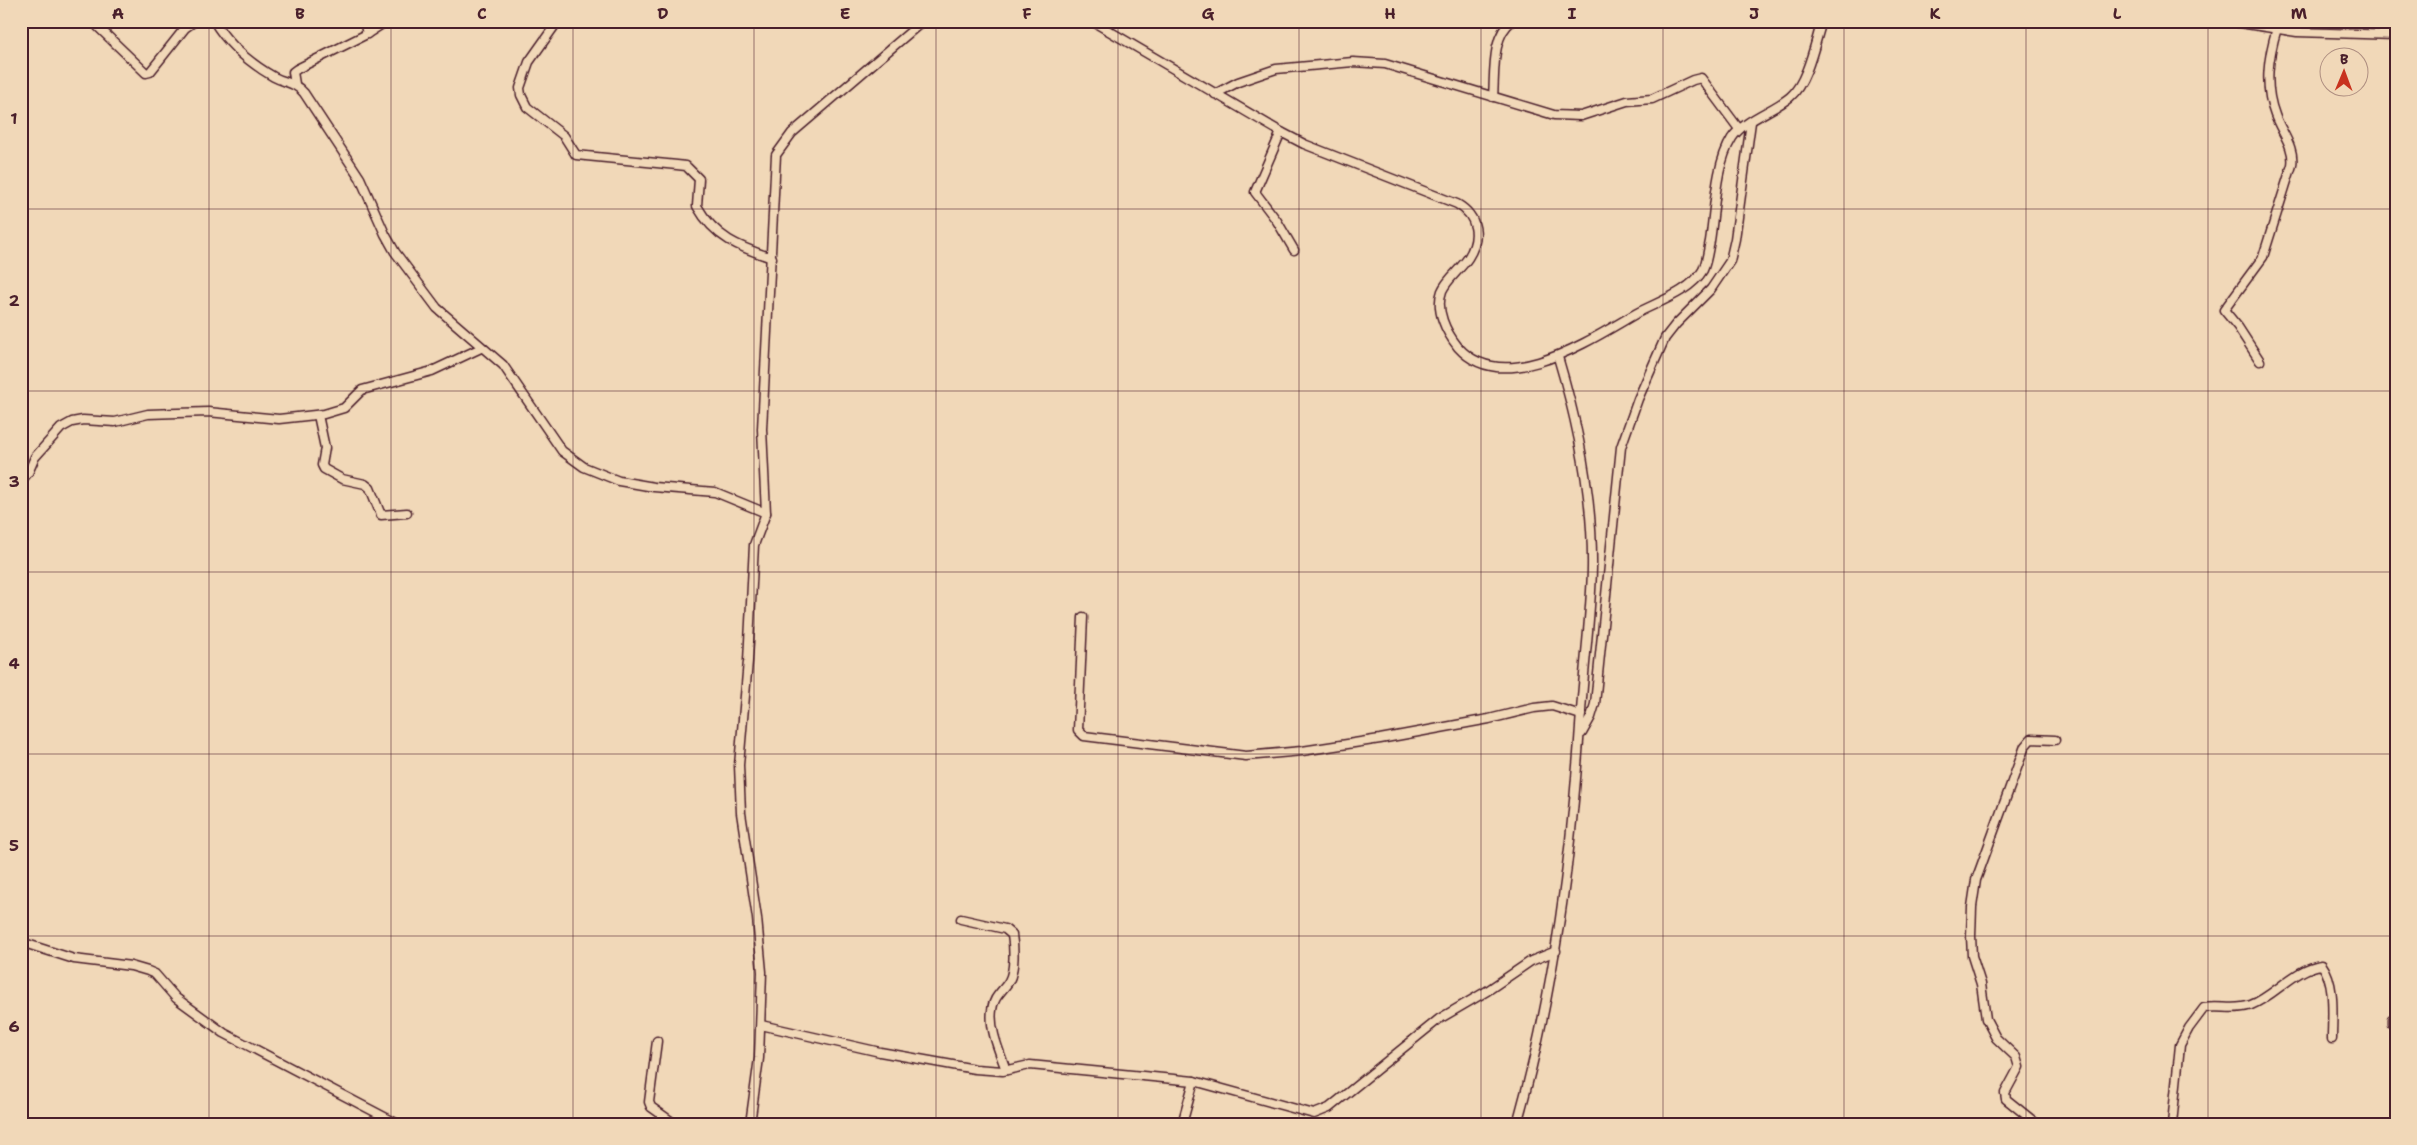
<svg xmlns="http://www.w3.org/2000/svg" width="2417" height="1145" viewBox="0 0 2417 1145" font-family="'Shantell Sans',sans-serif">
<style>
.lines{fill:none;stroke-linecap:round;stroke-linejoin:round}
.street-casing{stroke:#4a1f2b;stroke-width:11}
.street{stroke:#f1d8b8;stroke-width:8}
.grid{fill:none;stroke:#4a1f2b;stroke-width:1;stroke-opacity:0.55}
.neatline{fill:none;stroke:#4a1f2b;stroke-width:2}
.grid-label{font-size:16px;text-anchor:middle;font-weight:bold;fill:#4a1f2b}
</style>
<rect width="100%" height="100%" fill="#f1d8b8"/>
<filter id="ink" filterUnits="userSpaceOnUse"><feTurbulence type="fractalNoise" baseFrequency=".02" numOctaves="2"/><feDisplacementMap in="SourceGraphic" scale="10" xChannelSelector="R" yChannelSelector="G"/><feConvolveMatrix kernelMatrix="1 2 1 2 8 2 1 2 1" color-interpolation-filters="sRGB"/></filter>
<g filter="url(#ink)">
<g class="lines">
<g class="street-casing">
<g id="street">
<path d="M92 21 146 73 150 72 185 28 195 21"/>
<path d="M214 21C228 45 250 63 274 77 285 83 295 82 304 93L360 178 385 234 395 252 437 308 503 365 562 451 584 467 619 481 654 487 715 492 766 513"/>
<path d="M364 21 367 34"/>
<path d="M558 21 529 62 520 88 521 95 527 107 564 136 576 155 677 165 686 166 699 179 697 206C715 238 739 247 772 258"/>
<path d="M1092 21 1281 132 1304 144 1457 204C1478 216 1481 238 1468 258 1460 270 1447 279 1442 291 1435 310 1446 332 1458 347 1504 399 1593 338 1637 313 1658 302 1691 291 1703 270 1707 261 1708 250 1710 241 1715 209 1715 165 1732 138 1745 119 1772 112 1790 97 1807 83 1815 43 1822 21"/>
<path d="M2227 21 2297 32 2396 35"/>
<path d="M295 84 293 72 297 69 367 34 387 21"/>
<path d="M1215 94 1238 82 1276 69 1353 62 1385 64 1554 115 1581 116 1627 101 1652 99 1693 80 1701 78 1739 129"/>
<path d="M1493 97C1495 74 1491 36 1512 21"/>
<path d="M1281 132 1255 192 1277 221 1294 250"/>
<path d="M2260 361 2238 327 2224 310 2263 257 2292 165C2295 147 2281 132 2275 115 2264 86 2268 58 2277 28"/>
<path d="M318 415 325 448 322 465 324 469 342 479 365 484 370 488 381 515 407 513"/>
<path d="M21 481 28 473 35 457 61 428 72 422 83 420 115 422 148 414 208 412 279 419 324 414 344 408 362 390 432 371 481 348"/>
<path d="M1083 617 1078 730 1084 736 1246 756 1302 751 1380 739 1489 719 1534 708 1552 706 1581 715"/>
<path d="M1582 733 1591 717 1595 704 1621 447 1638 399 1665 338 1676 324 1711 289 1730 261 1735 239 1751 122"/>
<path d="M961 919 1005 929 1012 935C1014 947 1015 970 1009 981 1003 991 993 997 992 1010 989 1029 1000 1053 1006 1070"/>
<path d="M21 942 74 959 131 966 148 971 155 974 176 998 224 1033 398 1124"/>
<path d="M2392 1019V1023L2396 1025"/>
<path d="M761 1025 880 1052 975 1069 1003 1071 1030 1065 1194 1081 1314 1114 1329 1108 1439 1019 1487 991 1531 961 1556 951"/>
<path d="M657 1041 649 1102 651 1107 675 1124"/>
<path d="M750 1124 759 1058 762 972 757 918 741 813 739 765 748 661 754 545 766 513 762 429 776 155 792 133 923 21"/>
<path d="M1182 1124 1194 1081"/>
<path d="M1517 1124C1555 989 1572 851 1581 712 1584 664 1591 616 1592 568 1593 497 1578 424 1558 357"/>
<path d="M2037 1124 2006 1099 2005 1093 2019 1067 2016 1057 1996 1038 1986 1019 1981 984 1972 956 1971 936 1972 907 1976 880 2025 746 2031 739 2055 740"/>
<path d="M2172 1124 2180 1045 2189 1028 2204 1008C2220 1005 2235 1011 2251 1005 2276 995 2295 968 2322 965 2336 984 2332 1017 2332 1039"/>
</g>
</g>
<use href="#street" class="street"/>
</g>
</g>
<path class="grid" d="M209 21V1124M391 21V1124M573 21V1124M754 21V1124M936 21V1124M1118 21V1124M1299 21V1124M1481 21V1124M1663 21V1124M1844 21V1124M2026 21V1124M2208 21V1124M21 209H2396M21 391H2396M21 572H2396M21 754H2396M21 936H2396"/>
<rect width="2417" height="1145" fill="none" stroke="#f1d8b8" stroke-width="55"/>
<g transform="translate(2344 72) rotate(1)"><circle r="24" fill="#f1d8b8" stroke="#ae8e80"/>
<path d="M0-4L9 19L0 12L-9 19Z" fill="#c8321e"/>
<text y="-8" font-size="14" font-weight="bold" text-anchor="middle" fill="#4a1f2b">B</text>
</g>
<rect x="28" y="28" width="2362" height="1090" class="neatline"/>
<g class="grid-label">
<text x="118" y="19">A</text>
<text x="300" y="19">B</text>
<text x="482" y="19">C</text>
<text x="663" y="19">D</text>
<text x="845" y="19">E</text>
<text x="1027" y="19">F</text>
<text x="1208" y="19">G</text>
<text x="1390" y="19">H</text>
<text x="1572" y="19">I</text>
<text x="1754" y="19">J</text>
<text x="1935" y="19">K</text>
<text x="2117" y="19">L</text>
<text x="2299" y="19">M</text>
<text x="14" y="124">1</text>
<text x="14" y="306">2</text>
<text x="14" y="487">3</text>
<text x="14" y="669">4</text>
<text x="14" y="851">5</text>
<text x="14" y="1032">6</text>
</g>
</svg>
